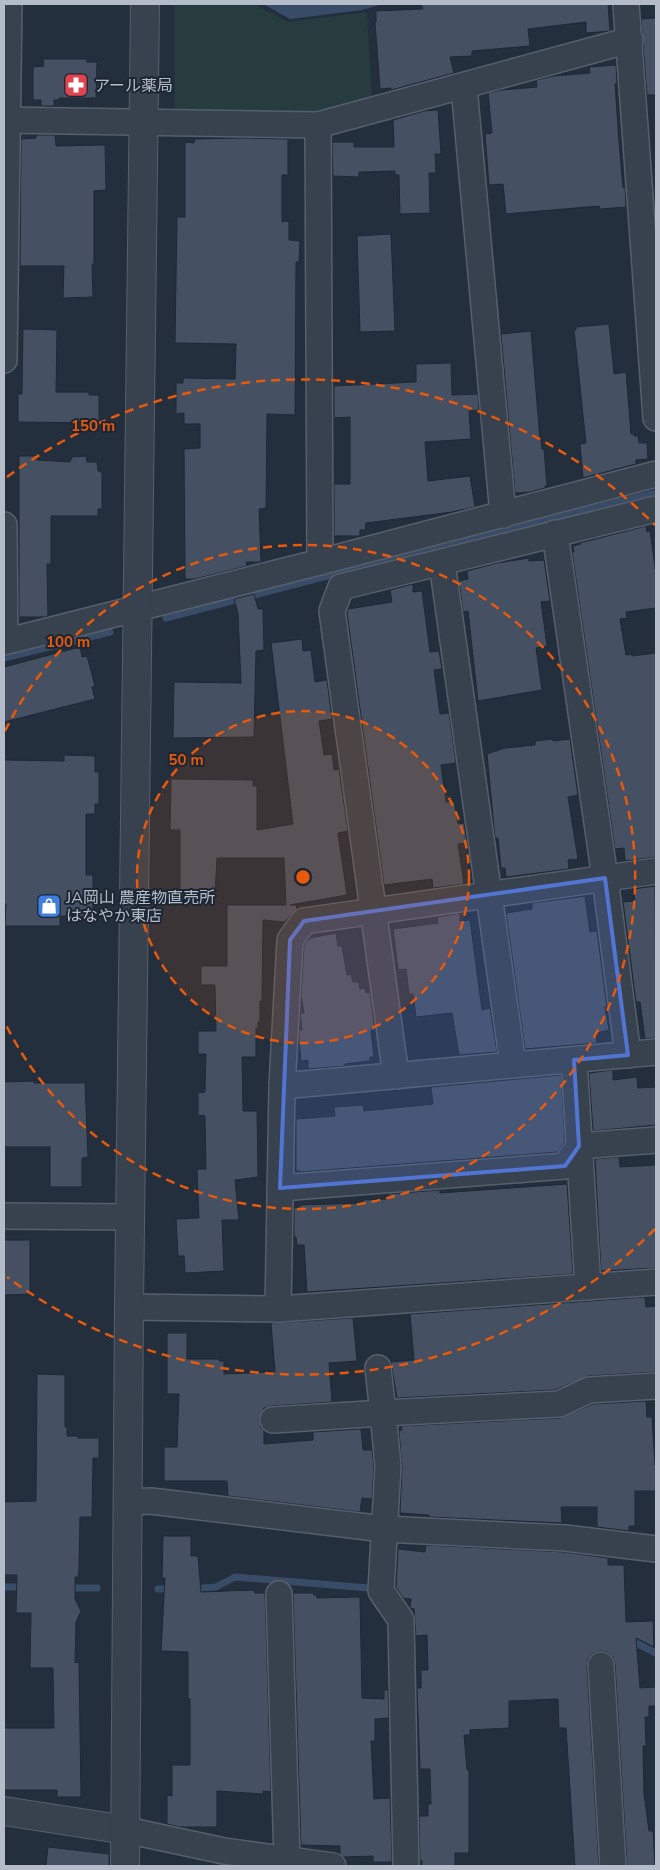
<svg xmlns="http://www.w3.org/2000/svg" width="660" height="1870" viewBox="0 0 660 1870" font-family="'Nunito Sans','Noto Sans JP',sans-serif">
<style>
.green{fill:#263c3f}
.water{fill:#394c67}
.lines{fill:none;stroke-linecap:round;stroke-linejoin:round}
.stream{stroke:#394c67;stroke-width:7}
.building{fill:#455162;stroke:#1f2835}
.minor-casing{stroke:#565f6c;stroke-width:28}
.tertiary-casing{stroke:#565f6c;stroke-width:30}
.minor{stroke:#38414e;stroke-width:25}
.tertiary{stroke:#38414e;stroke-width:28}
.marked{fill:#5274d3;fill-opacity:0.2;stroke:#5274d3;stroke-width:4;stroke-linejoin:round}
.ring{fill:none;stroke:#e8590c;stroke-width:2.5;stroke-dasharray:9 6}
.labels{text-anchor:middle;stroke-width:4;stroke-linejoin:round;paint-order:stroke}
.poi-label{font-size:16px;fill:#b4bcc9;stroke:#1d2633;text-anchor:start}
.centre{fill:#e8590c;stroke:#1d2633;stroke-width:2.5}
.ring-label{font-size:15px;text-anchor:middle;font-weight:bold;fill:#e8590c;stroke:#1d2633;stroke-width:4;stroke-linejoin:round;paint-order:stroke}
</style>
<rect width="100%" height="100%" fill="#242f3e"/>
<path class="green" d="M175 4H254L288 22 367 12 372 101 318 112H175Z"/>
<path class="water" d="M263 4H383L362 10 290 19Z"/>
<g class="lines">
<g class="stream">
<path d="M166 618 508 529 656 493"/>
<path d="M4 658 110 632"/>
<path d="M4 1587H26"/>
<path d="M67 1588H97"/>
<path d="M158 1589H173"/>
<path d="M191 1589 216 1587 235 1577 369 1588"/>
<path d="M628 1639 656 1653"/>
</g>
</g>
<g class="building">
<path d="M421 4H608L610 31 586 33V22L528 29 530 46 472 51V56L450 57 454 73 391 90V88L380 89 375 22H376V11L423 9Z"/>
<path d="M656 18V95H647L641 19Z"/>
<path d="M43 59H87V62H97L96 98H59V100H54V106H41V100H33V67L44 66Z"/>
<path d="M616 65 617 83 615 84 619 142 623 188 625 187 626 207 600 209 599 206 506 214 503 184 489 185 485 134 492 133 488 93 501 90 537 87 536 80 554 76 590 73 589 67Z"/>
<path d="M438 110 441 154H435L436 173H429L430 213 400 214 399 175H395V171L359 172V177L333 176 332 142H354V147H394L393 120 424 111Z"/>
<path d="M36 135H55L56 146 105 145 106 190 94 191V264H92L93 297 63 298 64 266H20L21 139 36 138Z"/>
<path d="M241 138 288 139V175H282V222L289 221V240L300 241 299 262H296L295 415 267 414 266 508 259 509 261 562H246L247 566 195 579H185L184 449 200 448V424H184V413L176 414V383H183V378L235 379 236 344 175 343 177 217H185V142L194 143 195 139Z"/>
<path d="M391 234 395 331 360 332 357 236Z"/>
<path d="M609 324 614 374 626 372 631 434H634V436H638L639 443H647L648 459 636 460V464L583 478 580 444 586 443 574 330H576V327Z"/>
<path d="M23 329 57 330 56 392H89V395H99V423L18 422V394H22Z"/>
<path d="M531 331 540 440H541L542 449H544L547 486H545V488L530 492 515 493 501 334Z"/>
<path d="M451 363 452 395 478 394 479 410 469 411 471 439 425 442 428 481 470 476 475 507 452 512 366 523 365 530H360V536H334V484H350V417L334 418V386L416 382V364Z"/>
<path d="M19 456H37V460L70 462 72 457 86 456 87 462H97L98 471 102 472V509H98V516H51V564H47L48 616 44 617H19Z"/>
<path d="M646 526 647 532 650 531 656 574V608L626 612 627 618 620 619 626 655 632 654V656L656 653V857L625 861 624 848 615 849 572 552H574L573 546 581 544 580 543Z"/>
<path d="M529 558V561L544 560 550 601 541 602 547 646 536 648 542 690 478 701 468 611 463 612 459 581 468 579 467 571 497 563Z"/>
<path d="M413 584V592L422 591 430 652 439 651 442 669 434 670 440 714 449 713 456 763 441 765 446 802 454 801 458 824 464 823 467 843 458 844 464 884 433 888 432 879 384 885 347 613 348 609 392 602 390 590Z"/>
<path d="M254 594 258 609H263L264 650 256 651 254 737 173 738 174 682 241 683 238 613 234 599Z"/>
<path d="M302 639 303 651 311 650 315 682 327 680 332 719 319 721 324 755 332 754 334 770 339 769 348 831 338 833 347 895 290 905H296L297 909 285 922 263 920 262 1001H260V1022H258V1028H256V1057H242L243 1111H257L258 1177 235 1180 239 1220H222L224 1271 185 1273 184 1256H178L176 1219 199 1218 197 1169H206L205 1116 198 1115V1093L205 1092 206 1054H198V1031H216L215 985H201V966H227V905H286L284 858H217L215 894 180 893V830H170L171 779 253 780V786H257V830L293 824 271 643Z"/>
<path d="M80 647 82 657 87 656 95 686 92 687 95 699 4 722V667Z"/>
<path d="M553 739V741L570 739 578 795 568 797 578 859 568 860 569 869 506 877 505 868H501L498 838H495L487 754 505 748 535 745V741Z"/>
<path d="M64 755 95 756V772H99V804H95V814H86V875H93V917L60 916V926H5L6 904H4V760L64 761Z"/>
<path d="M655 886 656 1038 645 1039 640 1002H636L623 902 635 901 633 889Z"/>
<path d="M585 896 590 932 597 931 607 1007H605L609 1030 596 1033 597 1043 525 1049 506 913 532 909V903Z"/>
<path d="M460 913V921L470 920 482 1010 490 1008 497 1052 459 1055 452 1013 416 1017 413 994H409L406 969 398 970 393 929 438 923 437 917Z"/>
<path d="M336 933 338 946H342L347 975 351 974 353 982H359L360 989 365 988 366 993 370 992 375 1030 371 1031 374 1057H370V1061L345 1064V1066L308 1069V1060L301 1061 299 1040V1030H302L300 1013H304L301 996 304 945 310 938Z"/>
<path d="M613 1070V1080L637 1077 638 1088 656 1087V1125L593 1131 589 1073Z"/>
<path d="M561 1075 565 1141 558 1152 300 1172V1171H296V1119L335 1116 334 1107 363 1105 364 1111 433 1104 431 1087Z"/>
<path d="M34 1081V1083H85L88 1157 82 1158V1187H50V1147H4V1082Z"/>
<path d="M619 1157 620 1167 656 1165V1268L601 1271 595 1159Z"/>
<path d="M567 1184 573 1274 307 1292 304 1245H297L296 1237H294V1208L300 1207V1205L363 1203V1200L389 1199 388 1194 440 1190V1193Z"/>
<path d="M4 1240H30V1294L4 1295Z"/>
<path d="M645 1297 646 1307 656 1306V1372L588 1376 555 1390 397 1398 391 1362 414 1360 410 1314Z"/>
<path d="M353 1318 357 1361 329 1363 332 1402 272 1406 264 1408 259 1420 261 1428 264 1431V1444L313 1440V1432L361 1429 363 1450H372L374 1466 372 1499 362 1498 360 1512 228 1496 227 1481H164V1447H177L179 1394H167V1333H187V1359H220L219 1361H224V1374L275 1372 271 1323Z"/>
<path d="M37 1374 65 1375V1427H67V1436H78V1438H99V1458H93L92 1517H80L79 1570 78 1577H75V1599L81 1611 76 1622 75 1663 79 1662 81 1797H57V1790H4V1728H54L53 1668H30L31 1613H16L17 1575H4V1502L36 1501Z"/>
<path d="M646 1401 647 1417H652L655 1465H656V1491H635V1526H629V1531L597 1527V1507H561L562 1523 429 1517V1515L400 1513 402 1467 399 1431 402 1430 401 1426 560 1418 593 1404Z"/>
<path d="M163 1536H191V1556H198L201 1592 254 1590 255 1593H265L271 1792 263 1791V1794L217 1791V1827H180L167 1824V1795L172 1796V1765H190V1699H188V1652L161 1651 165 1578H162Z"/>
<path d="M426 1545 564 1552 608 1558V1565H624L626 1622 653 1621 654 1647 636 1638 640 1688 656 1687V1706H649V1717H645L646 1746H643L644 1794 649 1831H653L655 1866H627L615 1664 613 1657 607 1652 601 1651 593 1653 588 1659 587 1666 599 1866H575L566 1728H559L558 1699 509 1701V1728L470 1730V1735H464L467 1770H469V1853H455V1866H422V1861H420L419 1816H428V1804H431L430 1769H420L417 1688H421V1670H428L427 1635 416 1636 414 1609 410 1608 411 1599 403 1598 396 1587 398 1549 425 1552Z"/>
<path d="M293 1593H313L314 1595 317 1596V1598L360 1597 362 1698 384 1699V1690H388L389 1718 375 1719V1741H371L374 1799 390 1798 392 1862H373V1856L344 1857 340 1854V1846L301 1845Z"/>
<path d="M48 1847 109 1854V1866H46Z"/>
</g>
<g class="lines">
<g class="minor-casing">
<g id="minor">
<path d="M626 4 656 418"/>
<path d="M464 87 503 515"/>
<path d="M4 120 318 125 630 40"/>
<path d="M318 125 320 562"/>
<path d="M4 360 9 4"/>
<path d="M4 525 5 641"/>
<path d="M555 533 605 878 628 1055"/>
<path d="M442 563 513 1065"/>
<path d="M4 642 320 562 656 474"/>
<path d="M574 1060 588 1287"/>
<path d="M396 1076 332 611 341 587 656 509"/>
<path d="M282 1086 656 1052"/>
<path d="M280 1188 565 1166 579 1146 656 1140"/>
<path d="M4 1216 131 1217"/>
<path d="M129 1307 278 1309 656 1282"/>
<path d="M278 1309 282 1086 290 940 304 921 656 871"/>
<path d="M273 1420 383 1413 378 1368"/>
<path d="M128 1502 151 1501 384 1529 565 1538 656 1549"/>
<path d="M279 1594 287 1860"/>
<path d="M601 1665 613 1866"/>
<path d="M126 1830 224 1851 333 1866"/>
<path d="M406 1866 401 1620 381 1591 388 1466 383 1413 559 1404 589 1390 656 1386"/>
</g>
</g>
<g class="tertiary-casing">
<g id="tertiary">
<path d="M4 1811 126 1830"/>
<path d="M125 1866 129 1307 145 4"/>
</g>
</g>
<use href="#minor" class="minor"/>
<use href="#tertiary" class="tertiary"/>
</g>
<path class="marked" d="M605 878 628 1055 574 1060 579 1146 565 1166 280 1188 290 940 304 921Z"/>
<circle cx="303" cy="877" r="166" fill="#e8590c" fill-opacity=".12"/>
<g class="ring">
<circle cx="303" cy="877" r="166"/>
<path d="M5 731A332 332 0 1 1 5 1023"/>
<path d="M655 1229A498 498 0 0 1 7 1277M7 477A498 498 0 0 1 655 525"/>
</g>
<defs>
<g id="pharmacy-square" transform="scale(1.25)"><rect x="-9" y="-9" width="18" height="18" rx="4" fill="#e0444e" stroke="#1d2633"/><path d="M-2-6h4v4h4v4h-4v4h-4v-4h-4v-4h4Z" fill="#fff"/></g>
<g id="shop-square" transform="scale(1.25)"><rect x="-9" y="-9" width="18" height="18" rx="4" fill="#3f7fe0" stroke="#1d2633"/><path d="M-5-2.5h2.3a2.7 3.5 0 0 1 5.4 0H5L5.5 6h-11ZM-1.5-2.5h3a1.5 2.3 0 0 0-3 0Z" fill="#fff"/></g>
</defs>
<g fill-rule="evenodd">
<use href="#pharmacy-square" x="76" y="85"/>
<use href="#shop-square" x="49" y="906"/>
</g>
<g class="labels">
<g class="poi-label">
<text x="94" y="91">アール薬局</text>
<text x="66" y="903">JA岡山 農産物直売所<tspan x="66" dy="18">はなやか東店</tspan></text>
</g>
</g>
<circle cx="303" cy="877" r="8" class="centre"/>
<g class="ring-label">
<text x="93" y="431">150 m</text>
<text x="68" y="647">100 m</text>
<text x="186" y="765">50 m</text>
</g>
<rect width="660" height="1870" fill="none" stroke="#b4bcc9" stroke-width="10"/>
</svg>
